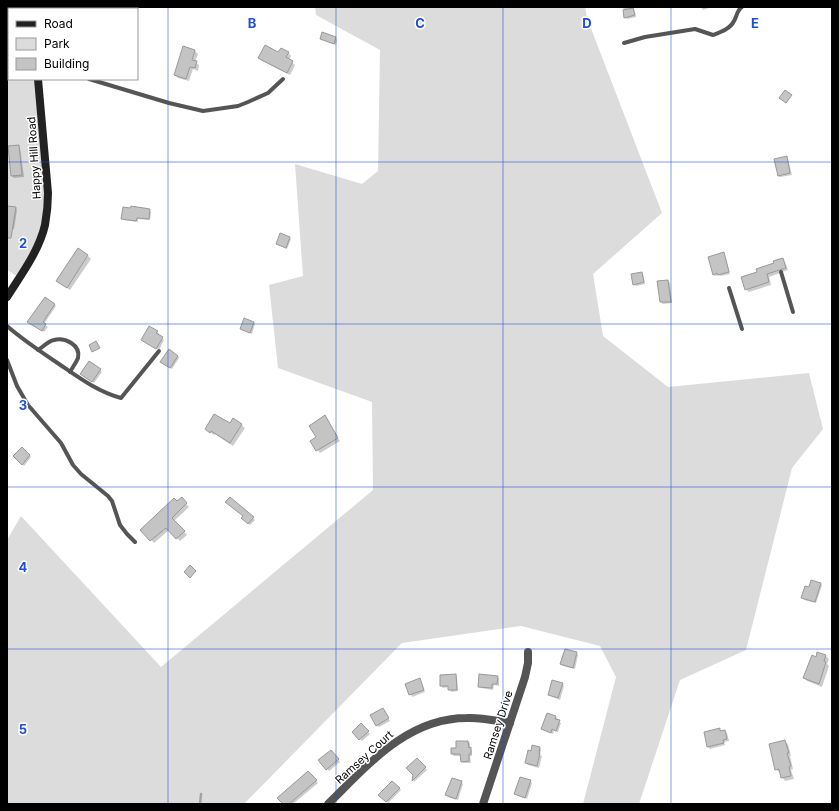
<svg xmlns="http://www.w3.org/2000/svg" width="839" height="811" viewBox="0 0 839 811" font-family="Inter,sans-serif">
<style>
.green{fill:#dcdcdc}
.shadow{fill:#0003}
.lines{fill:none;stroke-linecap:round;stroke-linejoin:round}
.stream{stroke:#a3a3a3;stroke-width:2.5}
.building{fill:#c4c4c4;stroke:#999}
.lane{stroke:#555;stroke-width:4}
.street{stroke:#555;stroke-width:8}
.secondary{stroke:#222;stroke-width:8}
.grid{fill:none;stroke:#1d4ed8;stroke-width:1;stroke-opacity:0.55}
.labels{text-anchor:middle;stroke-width:3;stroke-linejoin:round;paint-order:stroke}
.street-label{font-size:11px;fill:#000;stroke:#fff}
.grid-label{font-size:13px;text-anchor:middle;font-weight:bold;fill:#1d4ed8;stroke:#fff;stroke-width:3;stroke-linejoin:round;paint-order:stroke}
</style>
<rect width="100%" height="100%" fill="#fff"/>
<g class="green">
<path d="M7 7H33V9H9V79H38L48 193 45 226 20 278 7 270Z"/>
<path d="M315 7H585L587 18 662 213 593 274 603 336 668 387 809 373 823 429 792 468 746 650 680 680 639 804H583L616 677 600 646 521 626 402 643 244 804H7V540L21 516 161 667 373 490 372 402 278 368 269 285 303 276 295 164 362 184 378 171 380 50 316 15Z"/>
</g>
<g class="shadow">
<path d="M623 7H638L634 8 636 17 627 19 625 17Z"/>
<path d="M701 7H712L703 10Z"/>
<path d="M336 38 337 40 336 45 321 39Z"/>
<path d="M195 51 198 54 195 62 199 65 198 71 193 69 189 81 178 78 175 75Z"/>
<path d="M288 52 291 56 289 60 295 65 290 75 262 61 259 58Z"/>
<path d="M18 146 20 148 24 177 14 178 12 176 9 147Z"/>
<path d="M786 157 788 159 792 175 780 177 778 176Z"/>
<path d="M7 207 16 208 17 210 14 229 7 228Z"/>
<path d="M149 210 151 212 150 220 138 219V222L124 220 122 218Z"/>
<path d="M289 238 291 239 287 249 277 244Z"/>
<path d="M723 253 725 255 730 274 721 276 719 275 715 276 713 274Z"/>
<path d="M88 256 91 259 70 290 61 284Z"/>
<path d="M782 259 785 262 788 270 769 277 771 285 749 292 746 289 758 273Z"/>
<path d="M641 273 643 275 645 284 636 286 634 284Z"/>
<path d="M668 281 670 283 672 303 663 304 661 302 659 282Z"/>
<path d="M54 304 56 306 44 324 48 327 44 332 30 324Z"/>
<path d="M254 322 255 324 252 334 241 329Z"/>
<path d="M157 332 159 333 158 335 164 340 159 350 144 341Z"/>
<path d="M178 356 179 358 172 369 163 364Z"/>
<path d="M100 370 102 372 94 383 83 376Z"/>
<path d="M325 416 340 441 320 453 311 441 318 437Z"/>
<path d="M234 419 245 428 233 446 215 434 214 435 206 429 230 425Z"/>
<path d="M22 448 31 457 24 466 14 456Z"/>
<path d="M230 498 255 520 250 525 242 518 244 516Z"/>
<path d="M181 499 189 507 174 521 187 535 180 541 169 530 154 543 142 530Z"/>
<path d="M820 584 822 585 816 603 804 600 803 598 809 588Z"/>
<path d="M576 653 578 655 575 669 563 666 561 664Z"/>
<path d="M826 656 829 659 827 664 829 666 822 687 807 681 804 678 816 658Z"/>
<path d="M455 675 457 677 458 691 451 692 449 687 443 688 441 686Z"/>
<path d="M498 677 499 679V686L494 685 493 690 481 688 479 686Z"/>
<path d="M419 680 425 692 412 697 406 684Z"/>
<path d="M562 684 564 686 560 700 549 695Z"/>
<path d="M383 709 390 721 379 727 377 725Z"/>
<path d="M556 717 558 719 557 721 561 723 558 732 554 731 553 734 542 729Z"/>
<path d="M361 724 370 734 362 741 354 732Z"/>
<path d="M719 730 727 733 729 741 724 742 725 745 710 749 708 747 705 733Z"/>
<path d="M785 741 788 744 791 756H790L793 769 791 770 794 779 785 781 782 777 781 772H779L776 769Z"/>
<path d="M468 742 470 743V748L472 750V756H470L471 763H463L462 761 461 756H454L452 754Z"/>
<path d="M540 748 541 750 540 755 542 756 539 768 528 765 526 763 532 752Z"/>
<path d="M331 751 340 762 329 771 320 760Z"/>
<path d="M417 759 427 770 414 782 413 780Z"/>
<path d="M308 772 318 783 293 804H284Z"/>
<path d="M530 781 532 783 527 799 515 794Z"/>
<path d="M392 782 401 790 388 803 380 795Z"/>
<path d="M461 782 463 784 458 800 448 797 447 795Z"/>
</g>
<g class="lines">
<path class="stream" d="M200 804 201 794"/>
</g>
<g class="building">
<path d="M633 8 635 15 624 18 623 10Z"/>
<path d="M322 32 336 37 334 44 320 39Z"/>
<path d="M265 45 278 52 281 48 289 52 286 57 293 61 287 73 258 58Z"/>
<path d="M183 46 195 50 192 60 197 61 195 68 190 67 186 79 174 75Z"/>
<path d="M785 90 792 95 786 103 779 98Z"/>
<path d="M19 145 22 175 11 176 8 146Z"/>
<path d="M787 156 790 173 778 176 774 159Z"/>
<path d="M7 206 16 207 11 238H7Z"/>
<path d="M131 206 150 209 149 219 137 218 136 221 121 219 123 207 130 208Z"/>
<path d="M280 233 290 237 286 248 276 244Z"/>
<path d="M78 248 88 255 67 288 56 281Z"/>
<path d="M724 252 729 272 718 275 717 273 713 275 708 257Z"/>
<path d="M783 258 786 268 767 274 769 282 745 290 741 277 757 272 756 269 774 263 773 261Z"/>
<path d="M642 272 644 282 633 285 631 274Z"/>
<path d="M668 280 671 302H660L657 281Z"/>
<path d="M45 297 55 304 43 322 46 324 42 331 27 322Z"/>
<path d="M244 318 254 322 250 333 240 329Z"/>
<path d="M149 326 158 331 156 333 163 337 156 349 141 340Z"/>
<path d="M96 341 100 348 92 352 89 345Z"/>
<path d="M169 349 178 356 170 368 160 362Z"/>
<path d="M89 361 101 369 92 382 80 374Z"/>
<path d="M214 414 230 423 233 418 242 424 230 443 211 431 210 433 205 429Z"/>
<path d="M325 415 338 438 316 451 310 441 316 437 309 426Z"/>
<path d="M22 447 30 455 22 465 13 456Z"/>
<path d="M182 497 187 503 172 518 185 531 176 539 166 528 150 541 140 530 174 498 177 501Z"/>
<path d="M230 497 254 517 248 524 241 518 243 516 225 502Z"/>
<path d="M190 565 196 571 190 578 184 572Z"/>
<path d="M811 580 821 583 815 602 801 598 805 586 809 587Z"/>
<path d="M565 649 577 652 573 668 560 664Z"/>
<path d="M817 652 826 655 824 661 826 662 819 684 803 678 812 655 816 657Z"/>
<path d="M456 674 457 690H448V686H440V675Z"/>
<path d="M479 674 498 676 497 684H492V688L478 687Z"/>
<path d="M420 678 424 690 409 695 405 684Z"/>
<path d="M552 680 563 683 558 698 548 695Z"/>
<path d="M383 708 389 718 376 726 370 715Z"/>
<path d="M547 713 556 716 555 719 560 720 556 731 552 729 551 733 541 729Z"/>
<path d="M361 723 369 731 359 740 352 732Z"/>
<path d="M720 728V731L725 730 727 739 723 740 724 743 707 747 704 732Z"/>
<path d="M785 740 789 753H787L791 766 789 767 791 776 781 778 779 769 775 770 769 744Z"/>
<path d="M456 741H468L469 748 471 747V754H469V761L461 762 460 754H451V748H456Z"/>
<path d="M532 745 540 747 539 753H540L537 766 525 763 528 750 531 751Z"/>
<path d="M331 750 339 759 326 770 318 760Z"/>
<path d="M417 758 426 767 412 781 413 775 406 768Z"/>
<path d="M308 771 317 780 289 804H283L277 798Z"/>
<path d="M520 777 531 780 525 798 514 794Z"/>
<path d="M452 778 462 781 456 799 445 795Z"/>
<path d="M392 781 400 788 386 802 378 795Z"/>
</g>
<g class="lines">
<g class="lane">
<path d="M624 43 645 37 695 29 713 35C721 32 730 29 734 21 737 16 737 10 742 7"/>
<path d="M89 79 169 103 203 111 238 106 248 102 268 93 283 79"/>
<path d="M781 272 793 312"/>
<path d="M729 288 742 329"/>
<path d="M7 326C23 340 41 352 59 364 78 377 98 392 121 398L159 351"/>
<path d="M38 350C43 347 48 341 54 340 65 337 81 345 78 358 76 363 72 368 70 372"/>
<path d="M7 360 17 386 28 405 61 443 73 465 81 474 108 496 112 501 120 525 127 534 135 542"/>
</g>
<g class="street">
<path d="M328 804C368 765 407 718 467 718 481 717 496 721 510 723"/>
<path d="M483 804 525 677 528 663V652"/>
</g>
<g class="secondary">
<path d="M33 7V9"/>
<path d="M7 297C21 275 39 251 45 225 47 214 48 204 48 193L38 79"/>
</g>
</g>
<path class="grid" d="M168 7V804M336 7V804M503 7V804M671 7V804M7 162H832M7 324H832M7 487H832M7 649H832"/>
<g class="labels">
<g class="street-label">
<text transform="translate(34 158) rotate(-94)" y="4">Happy Hill Road</text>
<text transform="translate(498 725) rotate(-72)" y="4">Ramsey Drive</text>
<text transform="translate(364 757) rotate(-42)" y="4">Ramsey Court</text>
</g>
</g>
<g class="grid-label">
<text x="252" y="28">B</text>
<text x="420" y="28">C</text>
<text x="587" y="28">D</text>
<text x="755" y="28">E</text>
<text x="23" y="248">2</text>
<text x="23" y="410">3</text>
<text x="23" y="572">4</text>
<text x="23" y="734">5</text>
</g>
<rect width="839" height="811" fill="none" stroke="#000000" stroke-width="16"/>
<rect x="8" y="8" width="130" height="72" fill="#ffffff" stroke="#999999"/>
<rect x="16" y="21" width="20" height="6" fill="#222222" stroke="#999999"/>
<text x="44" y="28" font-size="12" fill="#000000">Road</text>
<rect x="16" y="38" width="20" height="12" fill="#dcdcdc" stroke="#999999"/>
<text x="44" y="48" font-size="12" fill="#000000">Park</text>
<rect x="16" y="58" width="20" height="12" fill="#c4c4c4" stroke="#999999"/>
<text x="44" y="68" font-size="12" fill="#000000">Building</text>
</svg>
